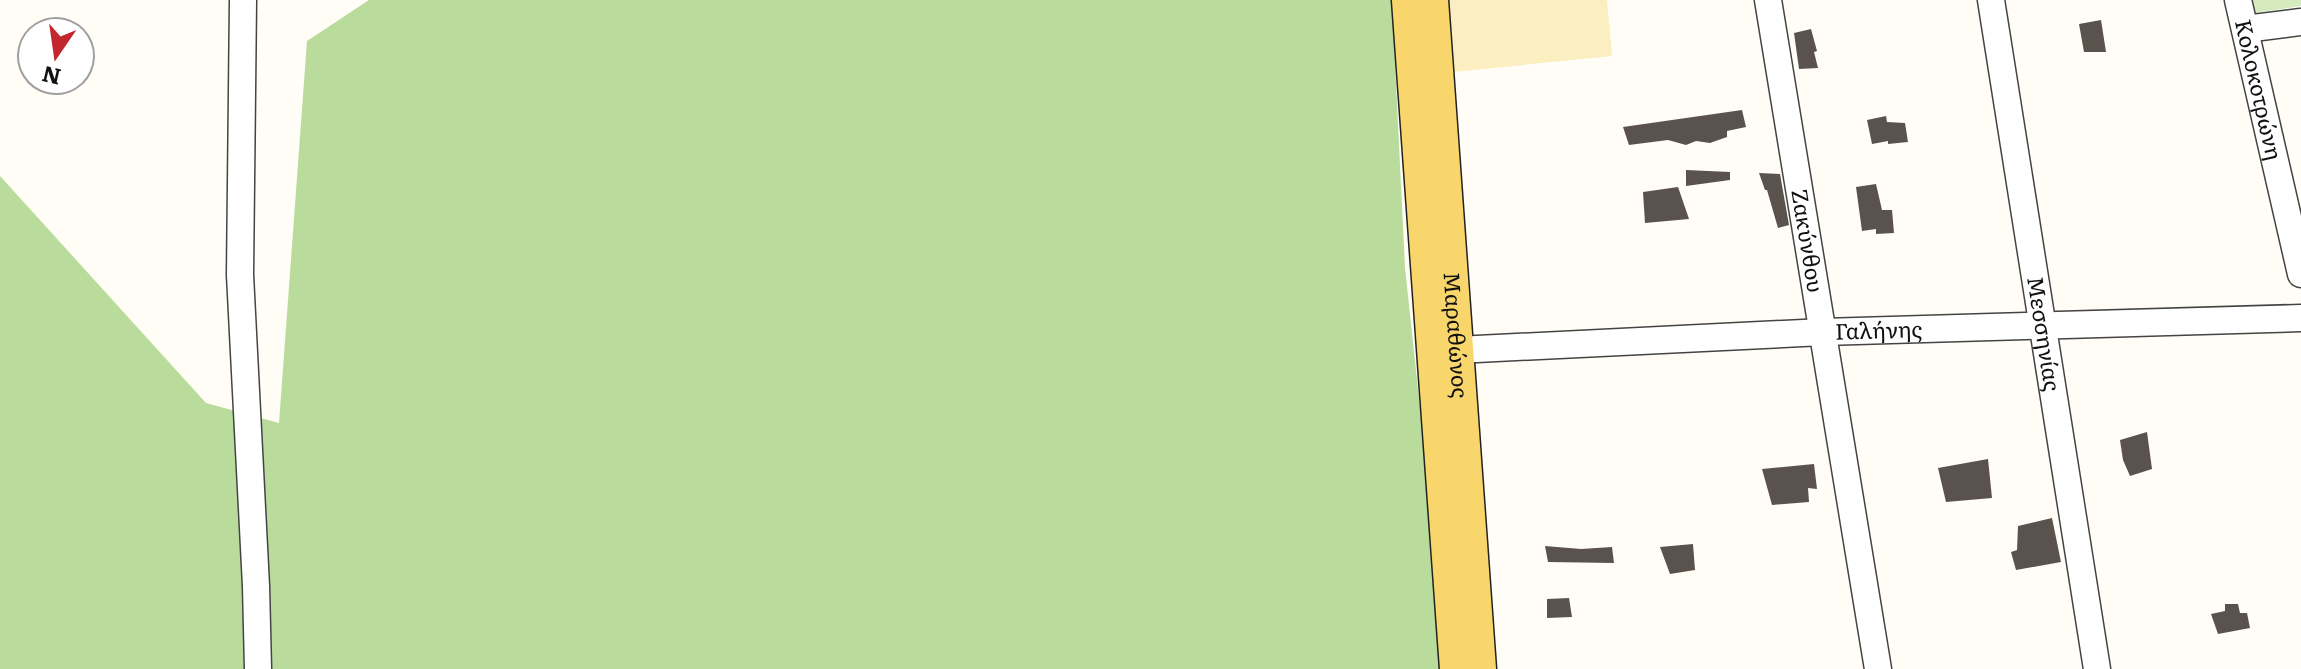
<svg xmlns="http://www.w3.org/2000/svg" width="2301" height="669" viewBox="0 0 2301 669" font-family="Literata,serif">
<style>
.green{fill:#d5ebbd}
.forest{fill:#b9dc9c}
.sand{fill:#fbeec1}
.building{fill:#5a524d}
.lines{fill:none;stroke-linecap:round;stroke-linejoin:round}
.minor-casing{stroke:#444;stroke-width:29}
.major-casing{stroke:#222;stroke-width:35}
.minor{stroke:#fff;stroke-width:26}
.major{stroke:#f9d66b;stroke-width:32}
.labels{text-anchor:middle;stroke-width:8;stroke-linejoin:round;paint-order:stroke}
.street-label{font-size:22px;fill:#111;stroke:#fff}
</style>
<rect width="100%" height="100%" fill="#fffdf5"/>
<path class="green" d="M2250 0H2301V6L2253 13Z"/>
<path class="forest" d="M369 0H1392L1405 268 1438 576 1445 669H0V176L206 403 279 423 307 41Z"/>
<path class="sand" d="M1449 0H1607L1612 56 1453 72Z"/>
<g class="building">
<path d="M2101 20 2106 52H2084L2079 24Z"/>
<path d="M1811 29 1817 51 1814 52 1818 68 1799 69 1794 33Z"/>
<path d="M1742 110 1746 127 1727 131V137L1710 143 1696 141 1686 145 1668 140 1629 145 1623 127Z"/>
<path d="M1886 116 1887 122 1905 123 1908 142 1888 144V141L1872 144 1867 120Z"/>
<path d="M1686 170 1730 172V180L1686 186Z"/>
<path d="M1759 173 1780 174 1789 225 1778 228 1767 190H1765Z"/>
<path d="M1876 184 1882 210H1892L1894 233 1876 234V229L1862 231 1856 187Z"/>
<path d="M1678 187 1689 219 1645 223 1643 192Z"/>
<path d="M2147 432 2152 469 2130 476 2123 460 2120 440Z"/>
<path d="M1988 459 1992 498 1946 502 1938 468Z"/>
<path d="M1814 464 1817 489 1808 488 1809 502 1772 505 1762 469Z"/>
<path d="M2052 518 2061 562 2016 570 2011 552 2017 550 2018 526Z"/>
<path d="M1693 544 1695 570 1670 574 1660 547Z"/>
<path d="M1545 546 1581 549 1612 547 1614 563 1548 562Z"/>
<path d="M1569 598 1572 617 1547 618V599Z"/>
<path d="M2225 604H2238L2240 613H2247L2250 628 2218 634 2211 614 2225 611Z"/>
</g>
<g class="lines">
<g class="minor-casing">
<g id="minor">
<path d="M243 0 240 275 256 586 258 669"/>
<path id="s1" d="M1768 0 1878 669"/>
<path id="s2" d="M1991 0 2097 669"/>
<path id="s3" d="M2238 0 2301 274"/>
<path d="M2245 29 2301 22"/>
<path id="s4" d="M1457 350 1823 332 2301 318"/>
</g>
</g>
<g class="major-casing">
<g id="major">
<path d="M1408 0 1456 669"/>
<path id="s5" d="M1432 0 1480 669"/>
</g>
</g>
<use href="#minor" class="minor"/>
<use href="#major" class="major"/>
</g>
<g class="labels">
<g class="street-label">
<text dy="8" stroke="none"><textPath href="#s3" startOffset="92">Κολοκοτρώνη</textPath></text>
<text dy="8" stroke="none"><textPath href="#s1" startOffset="244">Ζακύνθου</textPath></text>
<text dy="8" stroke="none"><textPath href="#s4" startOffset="422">Γαλήνης</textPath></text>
<text dy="8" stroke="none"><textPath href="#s5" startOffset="336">Μαραθώνος</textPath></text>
<text dy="8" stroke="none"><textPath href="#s2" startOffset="338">Μεσσηνίας</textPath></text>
</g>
</g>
<g transform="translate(56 56) rotate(193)"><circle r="38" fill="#ffffff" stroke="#a0a0a0" stroke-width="2"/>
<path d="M0-6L14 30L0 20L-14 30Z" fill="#c4262e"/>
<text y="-12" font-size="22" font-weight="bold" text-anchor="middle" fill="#111111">N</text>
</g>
</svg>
